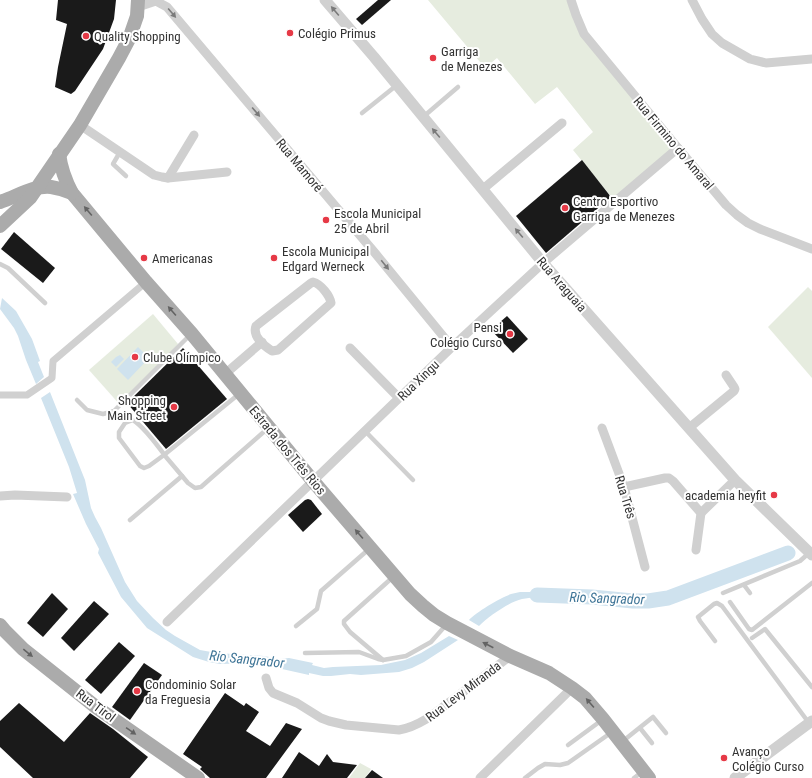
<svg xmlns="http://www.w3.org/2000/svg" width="812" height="778" viewBox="0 0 812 778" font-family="'Roboto Condensed',sans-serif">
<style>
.green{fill:#e6ecdf}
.water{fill:#cfe2ee}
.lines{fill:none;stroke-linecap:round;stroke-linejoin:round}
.river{stroke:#cfe2ee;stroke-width:15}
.building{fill:#1a1a1a}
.service{stroke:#d0d0d0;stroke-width:4.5}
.pedestrian{stroke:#d0d0d0;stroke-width:7}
.minor{stroke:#d0d0d0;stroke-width:9}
.tertiary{stroke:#d0d0d0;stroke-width:11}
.primary{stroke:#ababab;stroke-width:14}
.oneway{fill:#7a7a7a}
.oneway2{fill:#636363}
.poi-dot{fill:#e63946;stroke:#fff;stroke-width:1.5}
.labels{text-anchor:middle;stroke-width:4;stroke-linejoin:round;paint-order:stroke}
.poi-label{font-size:13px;fill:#333;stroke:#fff;text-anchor:start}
.street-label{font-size:13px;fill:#333;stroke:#fff}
.water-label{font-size:14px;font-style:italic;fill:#3f7597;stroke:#fff}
</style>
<rect width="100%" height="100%" fill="#fff"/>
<g class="green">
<path d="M428 0H568L574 21 677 146 614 200 573 150 593 132 557 87 535 104 497 58 485 68Z"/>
<path d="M808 287 812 291V378L768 327Z"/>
<path d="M153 314 178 344 121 406 89 370Z"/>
<path d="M360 763 371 769 365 778H349Z"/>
</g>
<g class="water">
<path d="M2 298 16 311 32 339 40 361 38 362 44 377 36 384 26 360 18 336 14 328 0 309Z"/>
<path d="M138 347 149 358 128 380 117 369Z"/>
<path d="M120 355 124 359 116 367 111 362 116 357Z"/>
<path d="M50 392 79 465 85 480 91 508 95 517 101 528 125 582 137 601 153 618 166 630 175 636 200 650 217 653 264 656 280 659 289 658 313 663 312 665 324 668 333 667 381 665 405 660 421 653 449 636 458 640 424 662 412 668 399 672 361 675 350 674 331 676H323L309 673V675L264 665 253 663 220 664 209 662 193 657 147 628 121 597 98 553 99 549 86 524 73 494 77 493 69 467 41 398Z"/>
<path d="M520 592H533L557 596C546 597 533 597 522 599 509 602 489 616 479 626L469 620C476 612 500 598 511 594 514 593 517 593 520 592Z"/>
</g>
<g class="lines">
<path class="river" d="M537 595 592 597 633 601H648L668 598 788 553"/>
</g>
<g class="building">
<path d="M58 0H116L114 19 103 49 75 91 71 94 55 87 58 67 67 24 56 20Z"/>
<path d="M378 0H391L362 25 356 19Z"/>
<path d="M582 160 611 197 546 253 516 216Z"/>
<path d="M14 232 55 268 43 283 1 249Z"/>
<path d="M507 316 528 339 513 353 491 330Z"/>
<path d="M183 348 227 399 166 449 127 403Z"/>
<path d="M308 499 311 500 322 514 303 532 288 515 305 500Z"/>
<path d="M52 593 68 609 43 637 27 623Z"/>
<path d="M94 601 109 614 74 651 61 638Z"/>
<path d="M119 642 135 656 101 694 85 680Z"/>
<path d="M144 663 162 675 130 720 112 707Z"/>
<path d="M225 693 244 706 246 703 259 712 246 731 270 746 286 723 302 729 266 778H210L200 769 202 767 183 754Z"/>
<path d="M19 703 64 742 90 713 113 729 148 757 130 778H33L0 747V721Z"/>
<path d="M299 752 319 766 327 754 333 762 357 765 347 778H282Z"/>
<path d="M372 770 383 778H365Z"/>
</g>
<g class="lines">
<g class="service">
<path d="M362 113 397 85"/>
<path d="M423 117 458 87"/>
<path d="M120 152 113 164 126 176"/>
<path d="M0 264 8 268 45 303"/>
<path d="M239 394 164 455 149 466 144 468 140 466 119 438V432L125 423 133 420C144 427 158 446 166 457L188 483 195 488 201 487 210 479 267 429"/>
<path d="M77 400 87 410 103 414 114 411 190 335"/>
<path d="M365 431 413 480"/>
<path d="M130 520 182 476"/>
<path d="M744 585 750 593"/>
<path d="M723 593 800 561 809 553"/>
<path d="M730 602 749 629 752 630 812 583"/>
<path d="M296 626 317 609 321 591 369 549"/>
<path d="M752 638 765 629 812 687"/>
<path d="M715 641 700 621 698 617 714 604 717 603 722 606 809 723"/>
<path d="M305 653 359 652 378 659 383 660 406 656 431 642 446 625"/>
<path d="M383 660 350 632 344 624V621L393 577"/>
<path d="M640 728 652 743"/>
<path d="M623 741 653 717 666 733"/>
<path d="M568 745 602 720"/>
<path d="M525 778 538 768 545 764 560 765 568 763 612 732"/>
<path d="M634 778 642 772"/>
</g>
<path class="pedestrian" d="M0 395H27L52 378 53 361 146 282"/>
<g class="minor">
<path d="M571 0 576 15 584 34 678 148 726 205 737 215 748 223 760 229 812 249"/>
<path d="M692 0 702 19 712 34 722 43 750 59 766 63 812 59"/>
<path d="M138 7 156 1 167 7 375 253 452 347"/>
<path d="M80 125 154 175 162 177 168 178 227 172"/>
<path d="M168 178 194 135"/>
<path d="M483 189 562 123"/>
<path d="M313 282C321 284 330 296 331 303L278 350 272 351C264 346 252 336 256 326L311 283Z"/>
<path d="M350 348 399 398"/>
<path d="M225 374 262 342"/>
<path d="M602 428 624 487 645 567"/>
<path d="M689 428 734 391 735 389 734 387 726 375"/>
<path d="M624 487 665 478H669L673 481 701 513 696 550"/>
<path d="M0 496 15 495 67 497"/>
<path d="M701 513 735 480"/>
<path d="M167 622 452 347 543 263 678 148"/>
<path d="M266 678 269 688 273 693 297 703 321 718 329 721 346 725 399 730C423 726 441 708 460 694 477 682 493 669 510 656"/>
<path d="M480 778 572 688"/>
</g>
<g class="tertiary">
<path d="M325 0 374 57 543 263 735 480 812 555"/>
<path d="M735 778 812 721"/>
</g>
<g class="primary">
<path d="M59 154C61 169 65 180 72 193L146 282 192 334 313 481 410 594 423 606 434 615 447 623 510 656 549 673 572 688 585 698 603 719 649 778"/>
<path d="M0 202C16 197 34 185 51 187 58 188 65 190 72 193"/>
<path d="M0 226 30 198 80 125 119 58 129 39 137 16 138 0"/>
<path d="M0 625 5 631 23 649 96 707 198 778"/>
</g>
</g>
<defs><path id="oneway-solid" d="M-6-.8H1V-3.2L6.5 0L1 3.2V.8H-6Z"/></defs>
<g class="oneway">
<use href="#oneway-solid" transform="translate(335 11) rotate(-130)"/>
<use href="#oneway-solid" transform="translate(172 13) rotate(50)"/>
<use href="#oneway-solid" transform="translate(256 112) rotate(50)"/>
<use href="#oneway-solid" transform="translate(436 133) rotate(-130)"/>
<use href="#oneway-solid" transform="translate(519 233) rotate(-130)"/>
<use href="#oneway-solid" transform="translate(385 265) rotate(51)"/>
</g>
<g class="oneway2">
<use href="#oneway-solid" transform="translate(88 211) rotate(-130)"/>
<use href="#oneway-solid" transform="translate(172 311) rotate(-131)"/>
<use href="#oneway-solid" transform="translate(359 534) rotate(-131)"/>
<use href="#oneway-solid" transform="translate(488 645) rotate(-153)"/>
<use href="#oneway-solid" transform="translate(28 653) rotate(39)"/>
<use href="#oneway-solid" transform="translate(590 703) rotate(-131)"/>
<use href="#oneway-solid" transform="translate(131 731) rotate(35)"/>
</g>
<g class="poi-dot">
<circle cx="290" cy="33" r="4"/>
<circle cx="86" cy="36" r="4"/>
<circle cx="433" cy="58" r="4"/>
<circle cx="565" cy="208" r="4"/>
<circle cx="326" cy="220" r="4"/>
<circle cx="144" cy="258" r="4"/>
<circle cx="274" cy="258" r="4"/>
<circle cx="510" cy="334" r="4"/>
<circle cx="135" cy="357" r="4"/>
<circle cx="174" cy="407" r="4"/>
<circle cx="774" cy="495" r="4"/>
<circle cx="137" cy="691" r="4"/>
<circle cx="724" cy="758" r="4"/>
</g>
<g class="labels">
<g class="poi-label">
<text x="298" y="38">Colégio Primus</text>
<text x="94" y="41">Quality Shopping</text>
<text x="441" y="56">Garriga<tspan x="441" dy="15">de Menezes</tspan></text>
<text x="573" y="206">Centro Esportivo<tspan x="573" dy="15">Garriga de Menezes</tspan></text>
<text x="334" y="218">Escola Municipal<tspan x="334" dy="15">25 de Abril</tspan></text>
<text x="282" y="256">Escola Municipal<tspan x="282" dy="15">Edgard Werneck</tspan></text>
<text x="152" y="263">Americanas</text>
<text x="502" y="332" text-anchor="end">Pensi<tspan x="502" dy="15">Colégio Curso</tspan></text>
<text x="143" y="362">Clube Olímpico</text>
<text x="166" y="405" text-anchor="end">Shopping<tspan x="166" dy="15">Main Street</tspan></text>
<text x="766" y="500" text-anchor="end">academia heyfit</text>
<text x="145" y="689">Condominio Solar<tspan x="145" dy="15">da Freguesia</tspan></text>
<text x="732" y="756">Avanço<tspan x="732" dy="15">Colégio Curso</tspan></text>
</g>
<g class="street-label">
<text transform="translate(674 143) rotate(50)" y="5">Rua Firmino do Amaral</text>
<text transform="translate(300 165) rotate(50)" y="5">Rua Mamoré</text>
<text transform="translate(562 284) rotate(49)" y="5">Rua Araguaia</text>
<text transform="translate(418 380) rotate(-44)" y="5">Rua Xingu</text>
<text transform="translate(288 450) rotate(50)" y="5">Estrada dos Três Rios</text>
<text transform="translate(626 497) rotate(73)" y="5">Rua Três</text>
<text transform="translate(463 691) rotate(-37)" y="5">Rua Levy Miranda</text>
<text transform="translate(96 705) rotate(37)" y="5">Rua Tirol</text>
</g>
<g class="water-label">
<text transform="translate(607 598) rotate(2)" y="5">Rio Sangrador</text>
<text transform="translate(247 659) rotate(6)" y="5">Rio Sangrador</text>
</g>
</g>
</svg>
